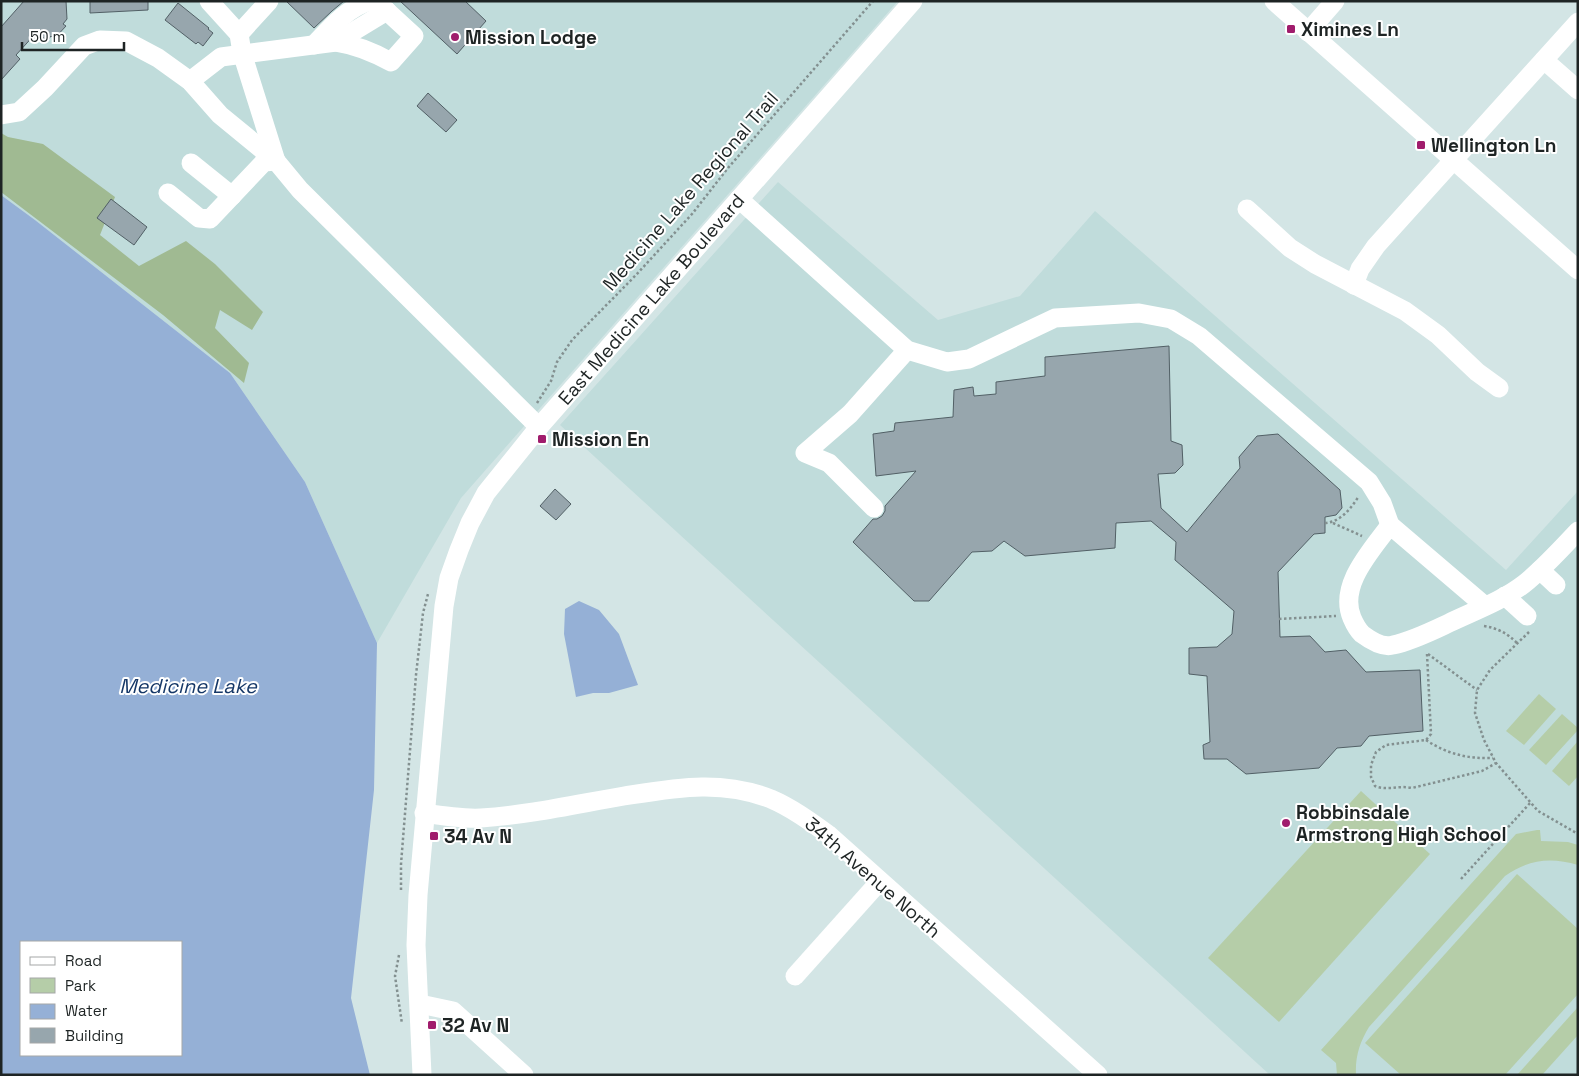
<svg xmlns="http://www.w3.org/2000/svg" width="1579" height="1076" viewBox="0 0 1579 1076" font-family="'Space Grotesk',sans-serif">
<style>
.built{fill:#c0dcdb}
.green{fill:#b5cda8}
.forest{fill:#a0ba92}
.water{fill:#95b0d6;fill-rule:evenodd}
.building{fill:#97a6ad;stroke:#526066}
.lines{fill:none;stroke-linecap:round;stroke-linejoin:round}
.path{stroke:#839090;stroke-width:2.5;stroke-dasharray:2.5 2.5;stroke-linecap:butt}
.minor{stroke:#fff;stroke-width:19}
.poi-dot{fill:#a01c6c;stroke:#fff;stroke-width:2}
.labels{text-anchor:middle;stroke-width:4;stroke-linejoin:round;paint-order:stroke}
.poi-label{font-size:19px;font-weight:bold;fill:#1e2424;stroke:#fff;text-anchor:start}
.street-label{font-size:19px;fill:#1e2424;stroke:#fff}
.water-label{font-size:20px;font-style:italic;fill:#153767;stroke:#fff}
</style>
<rect width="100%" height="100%" fill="#d3e5e5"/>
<g class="built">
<path d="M1 1H898L461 498 377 643 305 482 230 373 35 220 1 195Z"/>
<path d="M778 182 938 320 1020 296 1095 211 1506 570 1578 491V1075H1270L560 425Z"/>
</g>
<g class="green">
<path d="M1539 694 1556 709 1524 745 1506 731Z"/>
<path d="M1562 714 1578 728V730L1546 765 1529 750Z"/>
<path d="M1578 741V776L1569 786 1552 771Z"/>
<path d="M1361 791 1430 854 1279 1022 1208 958Z"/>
<path d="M1537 830H1540L1541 841 1568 842 1578 845V865C1551 857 1529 859 1505 876L1369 1027C1360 1042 1355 1056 1356 1075H1337L1336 1063 1321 1050 1516 834Z"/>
<path d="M1517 874 1578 929V994L1505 1075H1401L1365 1043Z"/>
<path d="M1578 1007V1035L1542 1075H1517Z"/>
</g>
<path class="forest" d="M1 133 8 137 43 144 115 197 100 235 139 266 186 241 215 264 263 312 252 330 220 310 215 328 249 363 244 383 163 315 1 192Z"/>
<g class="water">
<path d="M1 195 35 220 230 373 305 482 377 643 374 790 351 998 370 1075H1ZM21 942H181V1055H21Z"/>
<path d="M579 601 599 610 619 634 638 685 609 693H593L576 697 564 634 565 609Z"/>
</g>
<g class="building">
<path d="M24 1H66L67 19 63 24 66 26 54 39 51 36 47 41 37 32 16 55 20 59 1 80V27Z"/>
<path d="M90 1H148V10L90 13Z"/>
<path d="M286 1H344L332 11 314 28Z"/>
<path d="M400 1H465L486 21 457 54Z"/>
<path d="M178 3 209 28 208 29 213 33 203 46 198 42 196 44 165 20Z"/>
<path d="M428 93 457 120 446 132 417 106Z"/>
<path d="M111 199 147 227 134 245 97 218Z"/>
<path d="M1169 346 1171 441 1182 445 1183 465 1175 473 1158 474 1161 508 1187 532 1240 468 1239 457 1257 436 1278 434 1340 490 1342 508 1336 515 1325 517V533L1314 534 1278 572 1280 637 1310 636 1325 652 1346 650 1366 672 1420 670 1423 731 1369 736 1361 746 1337 748 1319 768 1246 774 1227 759H1204L1203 745 1210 742 1207 676 1189 674V648L1217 647 1232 634 1234 611 1175 560 1176 542 1151 521 1116 523 1115 548 1025 556 1004 541 992 551 972 552 929 601H914L853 542 873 519H877L882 516 885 511V506L916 471 876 476 873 434 894 431 895 423 953 417 954 390 973 387 974 396 996 394V382L1045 376V357Z"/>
<path d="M555 489 571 504 556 520 540 506Z"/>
</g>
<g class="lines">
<g class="path">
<path d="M537 403 551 381 557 362 572 340 636 275 692 214 728 168 873 1"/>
<path d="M1325 523C1341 522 1351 508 1359 496"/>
<path d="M1333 523 1362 536"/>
<path d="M1279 619 1336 616"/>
<path d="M1484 626C1497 628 1507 633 1517 643"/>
<path d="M1529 632 1490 670 1477 690 1475 713 1484 740 1496 763 1538 811 1578 834"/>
<path d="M1427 654 1431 734 1426 740 1386 745 1376 752 1371 765V777L1375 786C1387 791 1398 785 1412 788L1482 771 1496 763"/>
<path d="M1428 654 1477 690"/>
<path d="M1426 740C1447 754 1468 759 1493 758"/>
<path d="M1461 879 1531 802"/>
<path d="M401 890V864L416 675 423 613 428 594"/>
<path d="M399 955 395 976 402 1024"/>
</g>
<g class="minor">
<path d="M209 1 239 34 242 53 276 161 300 190 539 427"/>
<path d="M1274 1 1578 270"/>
<path d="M1308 32 1335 1"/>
<path d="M239 34 269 1"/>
<path d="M336 42 387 11"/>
<path d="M314 45C330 28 347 8 370 1"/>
<path d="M1544 60 1578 90"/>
<path d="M190 81 221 57 336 42C356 45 373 52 391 62L414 36 378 3 371 1"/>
<path d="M1 115 19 112 45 88 84 46 100 40 126 41 158 58 190 81 220 115 276 161"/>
<path d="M191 163 232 196"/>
<path d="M168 193 199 218 210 219 264 162 276 161"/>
<path d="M739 199 907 350 947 362 969 359 1055 318 1139 313 1171 319 1199 336 1369 482 1382 503 1390 525"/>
<path d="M1247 209 1290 248 1315 264 1405 311 1438 335 1477 372 1499 388"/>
<path d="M1354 285 1360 269 1376 246 1578 22"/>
<path d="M874 508 829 463 805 453 850 414 907 350"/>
<path d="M1540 570 1556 585"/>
<path d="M1505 596 1527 616"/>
<path d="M1485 606 1390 525C1372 550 1338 585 1352 618 1355 625 1357 629 1362 634 1370 640 1383 648 1393 645 1412 641 1432 631 1449 623 1474 611 1502 601 1524 584 1543 569 1561 549 1578 531"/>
<path d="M424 813C443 816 462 819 481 818 529 815 577 804 624 796 675 788 721 779 771 799 792 808 811 822 829 835L1098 1075"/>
<path d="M795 976 880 881"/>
<path d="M420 1004 453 1011 524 1075"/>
<path d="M422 1075 416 945 418 895 444 606 449 578 459 550 470 523 486 493 539 427 913 1"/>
</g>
</g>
<g class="poi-dot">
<rect x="1286" y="24" width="10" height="10" rx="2.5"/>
<circle cx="455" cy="37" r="5"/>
<rect x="1416" y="140" width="10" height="10" rx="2.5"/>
<rect x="537" y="434" width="10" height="10" rx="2.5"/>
<circle cx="1286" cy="823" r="5"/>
<rect x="429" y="831" width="10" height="10" rx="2.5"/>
<rect x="427" y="1020" width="10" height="10" rx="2.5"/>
</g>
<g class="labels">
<g class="poi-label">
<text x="1301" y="36">Ximines Ln</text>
<text x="465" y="44">Mission Lodge</text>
<text x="1431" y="152">Wellington Ln</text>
<text x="552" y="446">Mission En</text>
<text x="1296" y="819">Robbinsdale<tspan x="1296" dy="22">Armstrong High School</tspan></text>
<text x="444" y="843">34 Av N</text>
<text x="442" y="1032">32 Av N</text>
</g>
<g class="street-label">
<text transform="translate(690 191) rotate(-49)" y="7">Medicine Lake Regional Trail</text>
<text transform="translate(651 299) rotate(-49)" y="7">East Medicine Lake Boulevard</text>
<text transform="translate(873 877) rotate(41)" y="7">34th Avenue North</text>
</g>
<g class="water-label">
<text x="188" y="693">Medicine Lake</text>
</g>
</g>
<rect width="1579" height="1076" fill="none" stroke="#1e2424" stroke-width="5"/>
<rect x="20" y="941" width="162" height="115" fill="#ffffff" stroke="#a5a7a7"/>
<rect x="30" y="957" width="25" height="8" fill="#ffffff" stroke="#a5a7a7"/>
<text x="65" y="966" font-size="15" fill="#1e2424">Road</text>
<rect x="30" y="978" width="25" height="15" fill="#b5cda8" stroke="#a5a7a7"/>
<text x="65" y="991" font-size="15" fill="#1e2424">Park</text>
<rect x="30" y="1004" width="25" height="15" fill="#95b0d6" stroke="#a5a7a7"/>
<text x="65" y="1016" font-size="15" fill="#1e2424">Water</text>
<rect x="30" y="1028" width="25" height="15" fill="#97a6ad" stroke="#a5a7a7"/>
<text x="65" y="1041" font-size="15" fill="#1e2424">Building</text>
<path d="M22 42v8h102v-8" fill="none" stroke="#1e2424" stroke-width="2.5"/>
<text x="30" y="42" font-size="15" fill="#1e2424" stroke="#ffffff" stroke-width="4" paint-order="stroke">50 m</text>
</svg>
